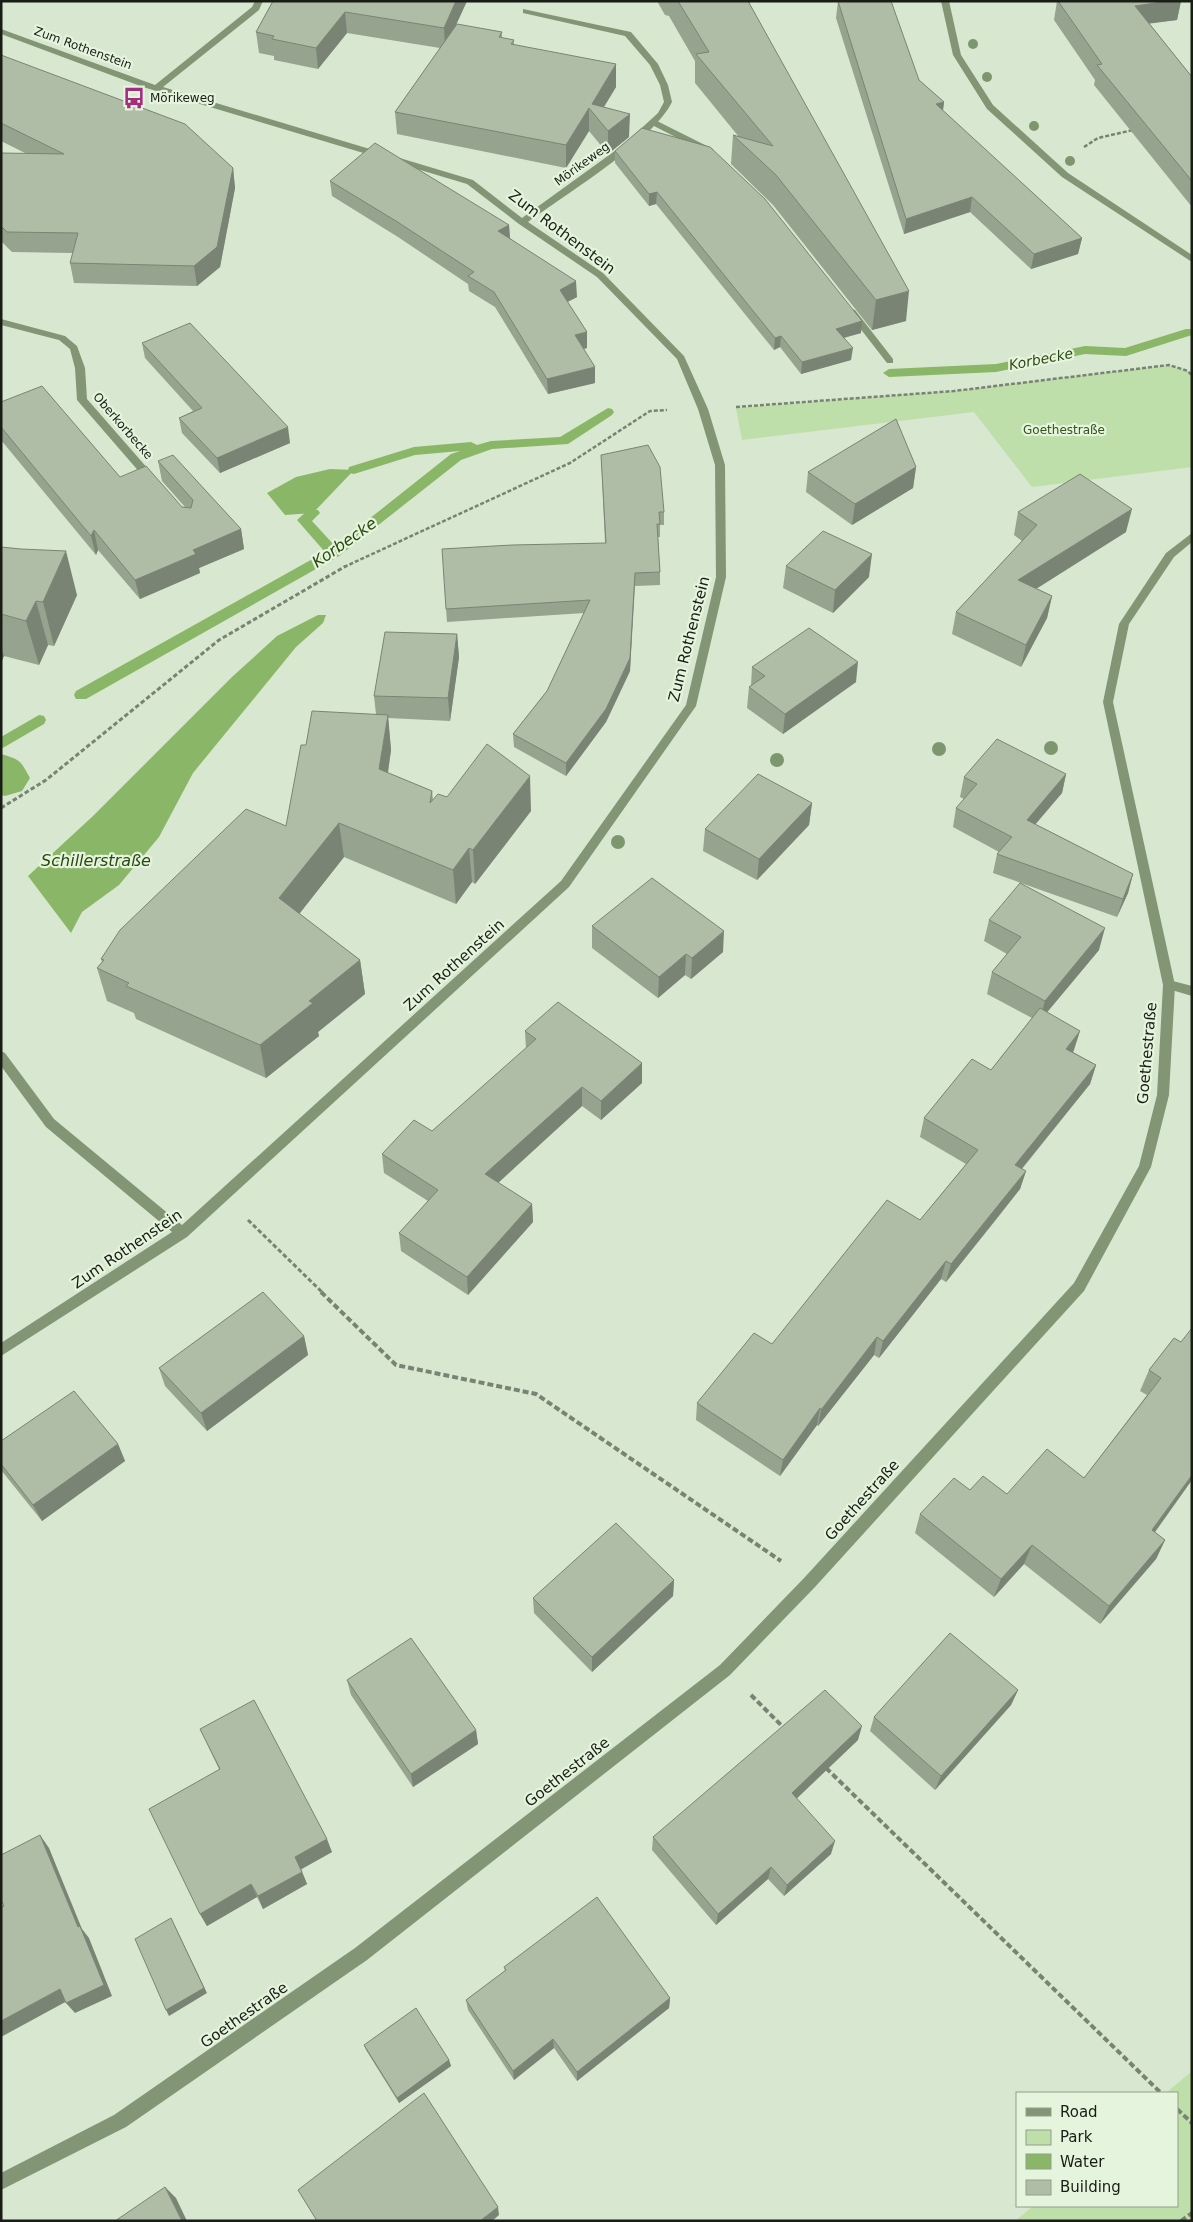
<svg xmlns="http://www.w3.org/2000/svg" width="1193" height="2222" viewBox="0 0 1193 2222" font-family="'DejaVu Sans',sans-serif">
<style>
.green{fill:#bfdfaa}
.water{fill:#89b767}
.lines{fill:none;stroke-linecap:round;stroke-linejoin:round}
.stream{fill:#89b767;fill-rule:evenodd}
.canal{fill:#89b767;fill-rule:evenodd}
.path-far2{stroke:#798373;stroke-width:2.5;stroke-dasharray:4 2;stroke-linecap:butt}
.path-far1{stroke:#798373;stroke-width:3;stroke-dasharray:4.5 2.5;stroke-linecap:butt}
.path{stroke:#798373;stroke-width:4;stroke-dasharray:6 3;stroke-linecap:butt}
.service{fill:#829675;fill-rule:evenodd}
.minor{fill:#829675;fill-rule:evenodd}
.tree{fill:#7e966d}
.wall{fill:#96a38f}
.shaded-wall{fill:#7a8474}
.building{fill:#afbda6;stroke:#7a8474}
.labels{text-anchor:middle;stroke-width:4.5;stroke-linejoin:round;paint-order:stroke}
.far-street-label{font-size:12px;fill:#181d15;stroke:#e5f4dc}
.far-poi-label{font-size:12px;fill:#181d15;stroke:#e5f4dc;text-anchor:start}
.far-park-label{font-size:12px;fill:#35541d;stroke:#e5f4dc}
.far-water-label{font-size:14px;font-style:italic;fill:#2c4911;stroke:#e5f4dc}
.street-label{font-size:15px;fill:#181d15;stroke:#e5f4dc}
.water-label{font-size:16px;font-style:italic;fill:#2c4911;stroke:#e5f4dc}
</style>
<rect width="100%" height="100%" fill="#d8e7cf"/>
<g class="green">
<path d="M1169 365 1188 371 1192 376V467L1032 487 974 412 742 440 736 408 954 391Z"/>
<path d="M1192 2071V2221H1015L1033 2206H1177V2093H1166Z"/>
</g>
<g class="water">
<path d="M330 469 354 470 313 513 285 515 267 493 296 477Z"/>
<path d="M318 615H326L323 623 296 647 193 773 159 837 119 885 82 912 71 933 28 876 93 816 232 677 277 636Z"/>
</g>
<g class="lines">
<g class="stream">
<path d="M1186 329H1192V335L1126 356 1085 354 996 372 889 377 883 373 889 369 996 364 1085 346 1125 348Z"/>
<path d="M608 408 612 409 614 412 612 415 568 444 492 449 461 460 339 556 86 699H76L74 695 76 691 325 552 297 520 308 510H318L320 513 312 521 335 546 451 454 460 451 415 455 354 474 349 473 348 470 349 467 414 447 471 442 477 445 491 441 560 437Z"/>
<path d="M39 715 44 716 46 720 44 724 1 749V737Z"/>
</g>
<path class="canal" d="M1 754C21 760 20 760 30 778L22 791 5 796 1 795Z"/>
<g class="path-far2">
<path d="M1084 147 1098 138 1133 130"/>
<path d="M736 407 954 391 1169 365 1188 371 1192 376"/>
<path d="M344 567 570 463 650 411 667 410"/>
</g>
<g class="path-far1">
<path d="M1 808 46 780 219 640 346 566"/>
<path d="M248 1220 323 1293"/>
</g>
<g class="path">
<path d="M321 1292 396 1365 536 1394 781 1561"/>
<path d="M751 1695 785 1729"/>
<path d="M826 1768 1161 2093"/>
<path d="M1177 2109 1192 2123"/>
<path d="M1181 2221 1192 2213"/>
</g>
<g class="service">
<path d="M653 119 713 149 714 151 707 153 650 124 649 122Z"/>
<path d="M852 309 855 310 893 359V363H887L849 314V310Z"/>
<path d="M1169 980 1192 986V996L1165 988 1163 985 1165 982Z"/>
</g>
<g class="minor">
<path d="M255 1H263L259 10 163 87 473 180 522 218 623 145 658 113 664 102 660 85 650 65 625 36 523 13V9L631 32 658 64 668 85 672 102C652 142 566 194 528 222L603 273 684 356 708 409 725 465 726 577 696 706 569 887 187 1237 1 1356V1343L172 1232 46 1127 1 1066V1051L5 1053 54 1119 182 1225 561 881 686 705 716 577 715 465 698 409 677 359 597 277 519 224 467 184 143 87 1 34V29L155 85 252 7Z"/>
<path d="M941 1H949L961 55 993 105 1068 173 1192 255V262L1062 177 987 109 953 55Z"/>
<path d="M1 319 65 336 77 346 85 368 87 399 156 478V482H148L77 400 75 368 70 349 59 340 1 325Z"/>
<path d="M1192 533V542L1174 557 1129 624 1113 702 1175 985 1169 1095 1151 1167 1084 1291 815 1587 730 1675 367 1960 126 2127 1 2190V2173L114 2115 355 1948 720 1665 805 1577 1074 1283 1139 1166 1157 1095 1163 985 1103 702 1119 624 1166 553Z"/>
</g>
</g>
<g class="tree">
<circle cx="973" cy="44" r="5"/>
<circle cx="987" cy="77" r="5"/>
<circle cx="1034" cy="126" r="5"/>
<circle cx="1070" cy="161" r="5"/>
<circle cx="1051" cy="748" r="7"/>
<circle cx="939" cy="749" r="7"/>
<circle cx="777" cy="760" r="7"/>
<circle cx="618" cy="842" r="7"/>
</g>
<g class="wall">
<path d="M273 1H467L454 29 502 32V38L514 40V45L616 87 604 107 629 137 608 154 589 131 566 168 397 134 395 112 440 48 347 33 318 69 274 60V56L259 53 256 32Z"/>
<path d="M657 1H753L749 3 906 321 872 330 773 205 731 164 733 135 739 137 695 83V61L669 16 665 15Z"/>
<path d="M838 1 919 80 944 102 943 111 1082 238 1078 254 1031 269 970 212 904 234 836 18Z"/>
<path d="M1057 1H1181L1177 20 1149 23 1192 77V207L1094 85 1095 80 1054 20Z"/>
<path d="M1 55 233 168 235 188 220 267 197 286 74 283 70 263 73 253 12 252 1 241V153L27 154 1 141Z"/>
<path d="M615 151 861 333 844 338 851 360 801 374 780 347 774 350 656 204 649 206 615 163Z"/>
<path d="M330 181 509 225 510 238 577 297 567 302 587 332V348L584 349 595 383 548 394 495 307 469 291 468 284 398 237 332 196Z"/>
<path d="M142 343 290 443 220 473 182 433 179 418 193 411 145 358Z"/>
<path d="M1 402 120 477 182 507H185L162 481 158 461 241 529 244 549 199 568 200 573 140 599 98 550 96 555 1 440Z"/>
<path d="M601 455 664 512V525H660V537H658L660 572V585L635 586 630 671 606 722 566 776 514 747 513 734 547 691 584 613 447 622 446 609 605 543Z"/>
<path d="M916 467 913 488 852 525 806 492 808 472Z"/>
<path d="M1018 512 1126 532 1036 588 1052 596 1047 618 1021 667 952 634 956 612 1022 541 1014 535Z"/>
<path d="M1 547 77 595 54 646 48 645 39 665 4 656 1 661Z"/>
<path d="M786 566 869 577 833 613 783 588Z"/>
<path d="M457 634 459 657 450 721 388 718 391 750 388 773 432 791 433 800 447 797 531 811 475 884 472 882 456 904 344 857 299 914 360 960 365 994 318 1032 319 1036 266 1078 136 1019 134 1013 107 1001 97 968 102 962 101 959 286 826 306 745 376 714 374 696Z"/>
<path d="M752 667 856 682 783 734 747 708 749 687 751 686Z"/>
<path d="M1066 774 1062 793 1035 824 1133 874 1128 893 1117 917 993 873 997 854 999 852 953 827 956 808 964 799 960 797 964 777Z"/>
<path d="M812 803 809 825 757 880 703 851 705 829Z"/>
<path d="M989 920 1099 950 1047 1012 1074 1050 1073 1052 1096 1065 1090 1084 1022 1169 1026 1171 1020 1189 995 1221 946 1282 941 1279 879 1358 874 1355 818 1426 817 1425 780 1476 696 1420 697 1403 772 1344 920 1220 966 1164 920 1137 924 1118 991 1070 1032 1018 987 994 992 972 1007 954 984 941Z"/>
<path d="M592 926 723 952 691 979 685 975 658 998 592 948Z"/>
<path d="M525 1031 642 1083 601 1120 582 1106 498 1183 532 1204 533 1222 468 1295 401 1251 399 1233 428 1201 384 1173 382 1154 432 1131 526 1049Z"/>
<path d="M304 1336 308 1355 207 1431 165 1386 159 1368Z"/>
<path d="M1174 1338 1155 1532 1165 1540 1156 1559 1100 1624 1024 1564 994 1597 915 1533 920 1514 970 1490 1007 1494 1084 1478 1147 1395 1140 1391 1149 1370Z"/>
<path d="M1 1441 118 1444 125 1461 42 1521 1 1470Z"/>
<path d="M674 1580 673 1596 592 1672 534 1613 533 1598Z"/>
<path d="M347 1680 476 1730 478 1744 413 1787 351 1695Z"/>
<path d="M1018 1690 1011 1705 935 1790 870 1731 874 1717Z"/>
<path d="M200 1729 332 1852 301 1869 307 1884 263 1909 257 1897 207 1926 200 1914 219 1769Z"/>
<path d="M858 1740 796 1798 831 1854 784 1896 768 1879 716 1925 652 1850 653 1837Z"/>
<path d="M504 1967 670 1998 669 2008 577 2081 554 2048 514 2080 468 2010 466 2000 505 1971Z"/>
<path d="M364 2045 449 2060 451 2066 399 2103 366 2050Z"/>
</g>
<g class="shaded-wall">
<path d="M456 1H467L445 49 444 28Z"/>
<path d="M1168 1H1181L1177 20 1131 26 1135 6Z"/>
<path d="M345 12 347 33 318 69 316 48Z"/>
<path d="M616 64V87L597 118 592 104Z"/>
<path d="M944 102 942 117 936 104Z"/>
<path d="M589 108V131L566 168V145Z"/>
<path d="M630 114 629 137 608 154V131Z"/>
<path d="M233 168 235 188 220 267 197 286 194 266Z"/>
<path d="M657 192 656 204 649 206V194Z"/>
<path d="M972 197 970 212 904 234 906 219Z"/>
<path d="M509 225 510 241 498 231Z"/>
<path d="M1082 238 1078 254 1031 269 1034 254Z"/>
<path d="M576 281 577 297 560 306V290Z"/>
<path d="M909 291 906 321 872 330 876 300Z"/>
<path d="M862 321 861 333 835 340 836 329Z"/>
<path d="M587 332V348L576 351 575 335Z"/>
<path d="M781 336 780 347 774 350 775 338Z"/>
<path d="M853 348 851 360 801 374 802 362Z"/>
<path d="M595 367V383L548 394 547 379Z"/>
<path d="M288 427 290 443 220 473 217 458Z"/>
<path d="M916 467 913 488 852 525 855 504Z"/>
<path d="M1132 509 1126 532 1014 603 1018 580Z"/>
<path d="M241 529 244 549 199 568 200 573 140 599 135 580 193 550Z"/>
<path d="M94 530 98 550 96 555 91 536Z"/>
<path d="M66 551 77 595 54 646 43 602Z"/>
<path d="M872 554 869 577 833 613 835 590Z"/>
<path d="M635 573 630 671 606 722 566 776V763Z"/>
<path d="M1052 596 1047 618 1021 667 1026 645Z"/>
<path d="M36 601 48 645 39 665 26 621Z"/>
<path d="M457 634 459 657 450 721 448 698Z"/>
<path d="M1 646 4 656 2 661 1 660Z"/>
<path d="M858 662 856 682 783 734 785 714Z"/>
<path d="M388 715 391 750 383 804 379 769Z"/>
<path d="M1066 774 1062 793 1023 839 1027 820Z"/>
<path d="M530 776 531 811 475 884 473 850Z"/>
<path d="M812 803 809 825 757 880 759 859Z"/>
<path d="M339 823 344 857 285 932 279 898Z"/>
<path d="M469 848 472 882 456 904 453 870Z"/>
<path d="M1133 874 1128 893 1117 917 1123 899Z"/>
<path d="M1105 928 1099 950 1039 1022 1045 1001Z"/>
<path d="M724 931 723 952 691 979 692 958Z"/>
<path d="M686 954 685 975 658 998 659 977Z"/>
<path d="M360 960 365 994 318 1032 319 1036 266 1078 260 1045 309 1001Z"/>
<path d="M1080 1031 1074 1050 1060 1068 1066 1049Z"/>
<path d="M642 1063V1083L601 1120V1101Z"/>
<path d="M1096 1065 1090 1084 1010 1183 1015 1165Z"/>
<path d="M582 1087V1106L487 1193 485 1174Z"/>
<path d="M1026 1171 1020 1189 946 1282 951 1264Z"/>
<path d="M532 1204 533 1222 468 1295 467 1277Z"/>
<path d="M946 1261 941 1279 879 1358 883 1341Z"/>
<path d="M304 1336 308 1355 207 1431 201 1413Z"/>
<path d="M877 1337 874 1355 818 1426 821 1410Z"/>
<path d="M820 1408 817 1425 780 1476 783 1460Z"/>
<path d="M118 1444 125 1461 42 1521 33 1505Z"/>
<path d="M1192 1475V1480L1143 1549 1152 1530Z"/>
<path d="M1165 1540 1156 1559 1100 1624 1109 1606Z"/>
<path d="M1032 1545 1024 1564 994 1597 1001 1579Z"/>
<path d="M674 1580 673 1596 592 1672V1657Z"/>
<path d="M1018 1690 1011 1705 935 1790 941 1776Z"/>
<path d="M862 1726 858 1740 789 1806 792 1793Z"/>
<path d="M476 1730 478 1744 413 1787 411 1774Z"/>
<path d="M40 1835 49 1848 82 1929 89 1938 112 1996 75 2013 66 2003 78 1927Z"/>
<path d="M327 1839 332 1852 300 1870 295 1857Z"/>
<path d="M835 1841 831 1854 784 1896 787 1885Z"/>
<path d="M771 1867 768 1879 716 1925 718 1914Z"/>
<path d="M302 1872 307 1884 263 1909 258 1896Z"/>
<path d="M251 1884 257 1897 207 1926 200 1914Z"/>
<path d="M171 1918 207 1993 169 2016 166 2010Z"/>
<path d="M60 1989 69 2000 1 2037V2021Z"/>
<path d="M670 1998 669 2008 577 2081V2072Z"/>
<path d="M553 2039 554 2048 514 2080 513 2071Z"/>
<path d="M449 2060 451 2066 399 2103 397 2098Z"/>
<path d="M165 2187 176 2198 187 2221H182Z"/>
<path d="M498 2207 499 2215 492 2221H480Z"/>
</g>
<g class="building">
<path d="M273 1H456L444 28 345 12 316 48 272 39 274 36 256 32Z"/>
<path d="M678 1H748L909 291 876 300 776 175 733 135 773 146 696 54 709 52Z"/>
<path d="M838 1H891L919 80 944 102 936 104 1082 238 1034 254 972 197 906 219Z"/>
<path d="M1058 1H1168L1135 6 1192 77V181L1097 65 1102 64Z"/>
<path d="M457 24 502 32 499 37 514 40 511 44 616 64 592 104 630 114 608 131 589 108 566 145 395 112Z"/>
<path d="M1 55 185 124 233 168 217 247 194 266 70 263 78 233 7 232 1 226V153L64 154 1 123Z"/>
<path d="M642 128 710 147 765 199 862 321 836 329 853 348 802 362 781 336 775 338 657 192 649 194 615 151Z"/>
<path d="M375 143 509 225 498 231 576 281 560 290 587 332 575 335 595 367 547 379 494 292 468 276 474 272 396 221 330 181Z"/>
<path d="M190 323 288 427 217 458 179 418 202 408 142 343Z"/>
<path d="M42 386 120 477 146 466 182 507 191 508 193 500 158 461 173 455 241 529 193 550 196 554 135 580 94 530 91 536 1 427V402Z"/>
<path d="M896 419 916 467 855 504 808 472Z"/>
<path d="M648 445 660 467 664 512H659L660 524H657L660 572 635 573 630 658 606 709 566 763 513 734 547 691 590 600 446 609 442 549 512 545 606 543 601 455Z"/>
<path d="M1080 474 1132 509 1018 580 1052 596 1026 645 956 612 1037 525 1018 512Z"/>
<path d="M823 531 872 554 835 590 786 566Z"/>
<path d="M1 547 21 549 66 551 43 602 36 601 26 621 1 614Z"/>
<path d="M809 628 858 662 785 714 749 687 765 676 752 667Z"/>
<path d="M385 632 457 634 448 698 374 696Z"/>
<path d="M312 711 388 715 379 769 432 791 430 803 438 794 447 797 487 744 530 776 473 850 469 848 453 870 339 823 279 898 360 960 309 1001 313 1003 260 1045 126 986 129 983 97 968 104 960 101 959 120 930 246 809 286 826 301 745H306Z"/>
<path d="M997 739 1066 774 1027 820 1133 874 1123 899 997 854 1012 837 956 808 977 784 964 777Z"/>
<path d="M758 774 812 803 759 859 705 829Z"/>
<path d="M652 878 724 931 692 958 686 954 659 977 592 926Z"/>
<path d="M1020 883 1105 928 1045 1001 992 972 1021 937 989 920Z"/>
<path d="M558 1002 642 1063 601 1101 582 1087 485 1174 532 1204 467 1277 399 1233 438 1190 382 1154 414 1120 432 1131 536 1039 525 1031Z"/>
<path d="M1040 1008 1080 1031 1066 1049 1096 1065 1015 1165 1026 1171 1000 1203 951 1264 946 1261 883 1341 877 1337 821 1410 820 1408 783 1460 697 1403 754 1333 772 1344 887 1200 920 1220 978 1150 924 1118 972 1059 991 1070Z"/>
<path d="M263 1292 304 1336 201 1413 159 1368Z"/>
<path d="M1192 1328V1475L1152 1530 1165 1540 1109 1606 1032 1545 1001 1579 920 1514 954 1478 970 1490 983 1476 1007 1494 1047 1449 1084 1478 1161 1378 1149 1370 1174 1338 1181 1342Z"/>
<path d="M74 1391 118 1444 33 1505 1 1464V1441Z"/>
<path d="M616 1523 674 1580 592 1657 533 1598Z"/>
<path d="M950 1633 1018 1690 941 1776 874 1717Z"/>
<path d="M411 1638 476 1730 411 1774 347 1680Z"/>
<path d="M825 1690 862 1726 792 1793 835 1841 787 1885 771 1867 718 1914 653 1837Z"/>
<path d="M254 1700 327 1839 295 1857 302 1872 258 1896 251 1884 200 1914 149 1809 220 1769 200 1729Z"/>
<path d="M40 1835 78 1927 80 1926 104 1985 66 2003 60 1989 1 2021V1907L4 1906 1 1900V1855Z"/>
<path d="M597 1897 670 1998 577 2072 553 2039 513 2071 466 2000 506 1970 504 1967Z"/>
<path d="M171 1918 204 1988 166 2010 135 1939Z"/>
<path d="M416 2008 449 2060 397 2098 364 2045Z"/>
<path d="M424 2093 498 2207 480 2221H317L298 2190Z"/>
<path d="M165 2187 182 2221H115Z"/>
</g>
<defs>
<g id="bus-bare" transform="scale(1.725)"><path d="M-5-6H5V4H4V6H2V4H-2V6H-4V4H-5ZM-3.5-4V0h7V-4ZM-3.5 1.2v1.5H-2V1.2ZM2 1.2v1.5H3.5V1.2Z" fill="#a62c80" stroke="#e5f4dc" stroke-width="2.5" paint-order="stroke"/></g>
</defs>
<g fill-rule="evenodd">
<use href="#bus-bare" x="134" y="98"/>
</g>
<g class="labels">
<g class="far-street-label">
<text transform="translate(83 48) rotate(20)" y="4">Zum Rothenstein</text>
<text transform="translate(582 164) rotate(-36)" y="4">Mörikeweg</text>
<text transform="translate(123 426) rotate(49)" y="4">Oberkorbecke</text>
</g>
<g class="far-poi-label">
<text x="150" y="102">Mörikeweg</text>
</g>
<g class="far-park-label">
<text x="1064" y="434">Goethestraße</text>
</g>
<g class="far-water-label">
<text transform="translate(1041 359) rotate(-11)" y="5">Korbecke</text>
</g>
<g class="street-label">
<text transform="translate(562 232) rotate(37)" y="5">Zum Rothenstein</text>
<text transform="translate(689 639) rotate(-76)" y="5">Zum Rothenstein</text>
<text transform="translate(454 965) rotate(-42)" y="5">Zum Rothenstein</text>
<text transform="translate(1147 1053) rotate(-85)" y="5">Goethestraße</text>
<text transform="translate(127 1249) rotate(-34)" y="5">Zum Rothenstein</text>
<text transform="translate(862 1500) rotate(-48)" y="5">Goethestraße</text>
<text transform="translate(567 1772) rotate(-38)" y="5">Goethestraße</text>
<text transform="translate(244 2015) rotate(-35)" y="5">Goethestraße</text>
</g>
<g class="water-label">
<text transform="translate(344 542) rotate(-35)" y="6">Korbecke</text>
<text x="96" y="866">Schillerstraße</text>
</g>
</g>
<rect width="1193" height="2222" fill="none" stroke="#181d15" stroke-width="5"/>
<rect x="1016" y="2092" width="162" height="115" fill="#e5f4dc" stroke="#939e8c"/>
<rect x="1026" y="2108" width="25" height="8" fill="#829675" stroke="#939e8c"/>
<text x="1060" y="2117" font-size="15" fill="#181d15">Road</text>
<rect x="1026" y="2130" width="25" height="15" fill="#bfdfaa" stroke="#939e8c"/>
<text x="1060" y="2142" font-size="15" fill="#181d15">Park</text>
<rect x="1026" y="2154" width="25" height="15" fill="#89b767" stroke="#939e8c"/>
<text x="1060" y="2167" font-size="15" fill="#181d15">Water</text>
<rect x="1026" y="2180" width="25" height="15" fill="#afbda6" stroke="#939e8c"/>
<text x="1060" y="2192" font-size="15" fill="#181d15">Building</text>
</svg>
